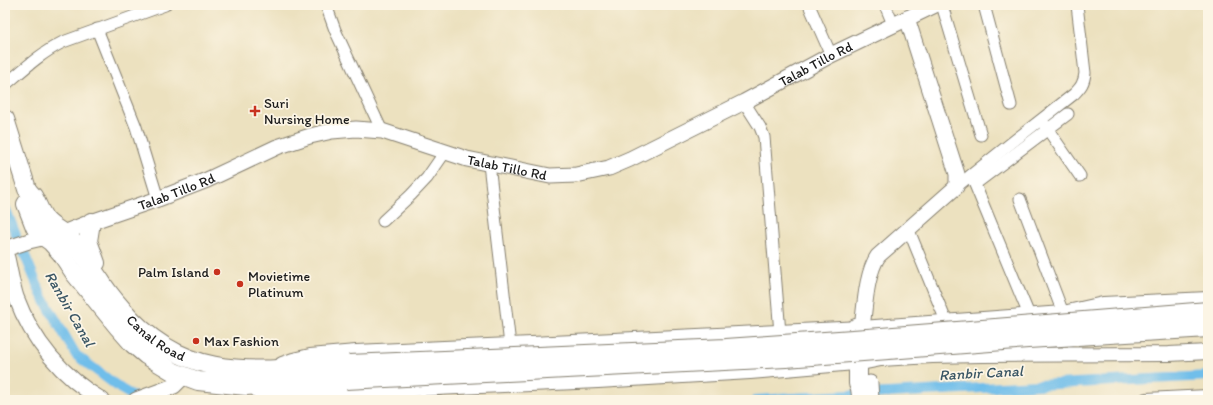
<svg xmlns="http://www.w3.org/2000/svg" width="1213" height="405" viewBox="0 0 1213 405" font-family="Itim,sans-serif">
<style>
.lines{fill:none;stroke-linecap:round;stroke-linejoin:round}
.canal{stroke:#6fbeea;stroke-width:10}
.minor-casing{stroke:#847e6e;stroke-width:13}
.tertiary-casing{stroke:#847e6e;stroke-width:16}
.secondary-casing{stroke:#847e6e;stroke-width:17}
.trunk-casing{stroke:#847e6e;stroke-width:20}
.minor{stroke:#fff;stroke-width:11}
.tertiary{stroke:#fff;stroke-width:14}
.secondary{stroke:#fff;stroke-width:15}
.trunk{stroke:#fff;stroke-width:18}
.trunk-bridge-casing{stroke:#847e6e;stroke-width:20;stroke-linecap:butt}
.trunk-bridge{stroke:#fff;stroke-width:18}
.poi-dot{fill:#c8321e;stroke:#fcf5e5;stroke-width:1.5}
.labels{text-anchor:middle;stroke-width:3.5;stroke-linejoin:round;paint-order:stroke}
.street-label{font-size:14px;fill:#1c1c1c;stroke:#fcf5e5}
.poi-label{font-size:14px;fill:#1c1c1c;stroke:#fcf5e5;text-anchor:start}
.water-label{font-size:15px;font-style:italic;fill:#395564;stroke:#fcf5e5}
</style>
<rect width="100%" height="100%" fill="#fcf5e5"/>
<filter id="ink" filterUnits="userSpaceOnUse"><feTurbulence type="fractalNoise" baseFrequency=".025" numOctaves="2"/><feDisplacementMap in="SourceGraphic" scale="8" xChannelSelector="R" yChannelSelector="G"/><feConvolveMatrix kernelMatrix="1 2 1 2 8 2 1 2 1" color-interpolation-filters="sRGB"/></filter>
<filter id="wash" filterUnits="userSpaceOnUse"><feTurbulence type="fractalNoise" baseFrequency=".012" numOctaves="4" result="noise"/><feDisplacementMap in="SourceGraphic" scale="16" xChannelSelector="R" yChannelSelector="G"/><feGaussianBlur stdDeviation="0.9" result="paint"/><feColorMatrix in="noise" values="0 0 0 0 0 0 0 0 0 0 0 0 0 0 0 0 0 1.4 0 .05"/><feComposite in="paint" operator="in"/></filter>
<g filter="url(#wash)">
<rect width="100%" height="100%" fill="#ece1bf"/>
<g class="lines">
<g class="canal">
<path d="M5 207 16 235"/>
<path d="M24 253 41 294 76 355 121 389 140 400"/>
<path d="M756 400 1208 376"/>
</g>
</g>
</g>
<g filter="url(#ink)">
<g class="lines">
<g class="minor-casing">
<g id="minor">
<path d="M326 5 335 30 382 131"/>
<path d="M809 5 831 55"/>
<path d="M885 5 893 24"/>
<path d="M942 5 981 135"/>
<path d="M984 5 1011 105"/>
<path d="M97 29 136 127 158 199"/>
<path d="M5 85C24 69 41 53 63 42L165 5"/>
<path d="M744 102 760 127 764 137 780 333"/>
<path d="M1044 124 1080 176"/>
<path d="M489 164 510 345"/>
<path d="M971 175 1029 315"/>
<path d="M975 184 1068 114"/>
<path d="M956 187 1015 140 1074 94C1081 87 1084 83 1085 73L1077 5"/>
<path d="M1020 199 1063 313"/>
<path d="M383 221 411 195 427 178 445 152"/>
<path d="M908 228 946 321"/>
</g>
</g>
<g class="tertiary-casing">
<g id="tertiary">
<path d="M282 364 293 360 310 356 356 352 532 344 862 328 1063 313 1103 304 1208 299"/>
<path d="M258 391 269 393 299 394 598 381 750 372 866 362 881 359 932 356 981 355 1169 354 1208 352"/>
<path d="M1146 400 1208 397"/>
</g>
</g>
<g class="secondary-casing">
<g id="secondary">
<path id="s1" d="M5 249 29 241 63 233 91 222 158 199 207 180 277 147 310 136 332 131 356 129 382 131 467 159 550 176 576 175 609 168 630 159 744 102 831 55 935 5"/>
<path d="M5 258H7C10 271 12 285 16 297 32 340 62 377 102 400"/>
<path d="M862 328C865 306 866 274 878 256L956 187 957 182V174L907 18"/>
<path d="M870 383 871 400"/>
<path d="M858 384 860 400"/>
<path d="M136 400 174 386 184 376"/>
</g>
</g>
<g class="trunk-casing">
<g id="trunk">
<path id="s2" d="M5 119 27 189C29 192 31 194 33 196 38 204 40 213 46 220 54 229 66 233 74 243 84 254 91 268 100 280 106 290 114 300 122 309 187 386 259 370 349 364"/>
<path d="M26 204 35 227 40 234 51 242 61 253 75 274 118 327 133 344 146 355 174 372 198 381 246 386 346 380"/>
<path d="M91 222 88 241 96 263"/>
<path d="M856 328C839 337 839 356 858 362V384"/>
</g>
</g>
<use href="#minor" class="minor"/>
<use href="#tertiary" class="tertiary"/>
<use href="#secondary" class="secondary"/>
<use href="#trunk" class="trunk"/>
<g class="trunk-bridge-casing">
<g id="trunk-bridge">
<path d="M349 364 726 348 881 337 1208 311"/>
<path d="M346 380 786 358 1028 339 1208 328"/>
</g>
</g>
<use href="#trunk-bridge" class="trunk-bridge"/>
</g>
</g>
<g class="poi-dot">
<path d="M253 105h4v4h4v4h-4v4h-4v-4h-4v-4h4z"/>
<circle cx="217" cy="272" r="4"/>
<circle cx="240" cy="284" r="4"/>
<circle cx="196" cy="341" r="4"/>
</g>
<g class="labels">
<g class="street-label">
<text dy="5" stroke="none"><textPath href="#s1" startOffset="864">Talab Tillo Rd</textPath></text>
<text dy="5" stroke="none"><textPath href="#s1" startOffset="529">Talab Tillo Rd</textPath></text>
<text dy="5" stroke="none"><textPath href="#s1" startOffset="181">Talab Tillo Rd</textPath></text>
<text dy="5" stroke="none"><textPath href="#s2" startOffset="273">Canal Road</textPath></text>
</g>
<g class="poi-label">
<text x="264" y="108">Suri<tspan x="264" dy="16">Nursing Home</tspan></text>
<text x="209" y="277" text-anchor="end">Palm Island</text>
<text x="248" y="281">Movietime<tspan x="248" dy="16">Platinum</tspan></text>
<text x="204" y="346">Max Fashion</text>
</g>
<g class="water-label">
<text transform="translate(70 309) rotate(60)" y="5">Ranbir Canal</text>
<text transform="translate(981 373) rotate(-3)" y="5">Ranbir Canal</text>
</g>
</g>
<rect width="1213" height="405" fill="none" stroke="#fcf5e5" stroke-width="20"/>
</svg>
